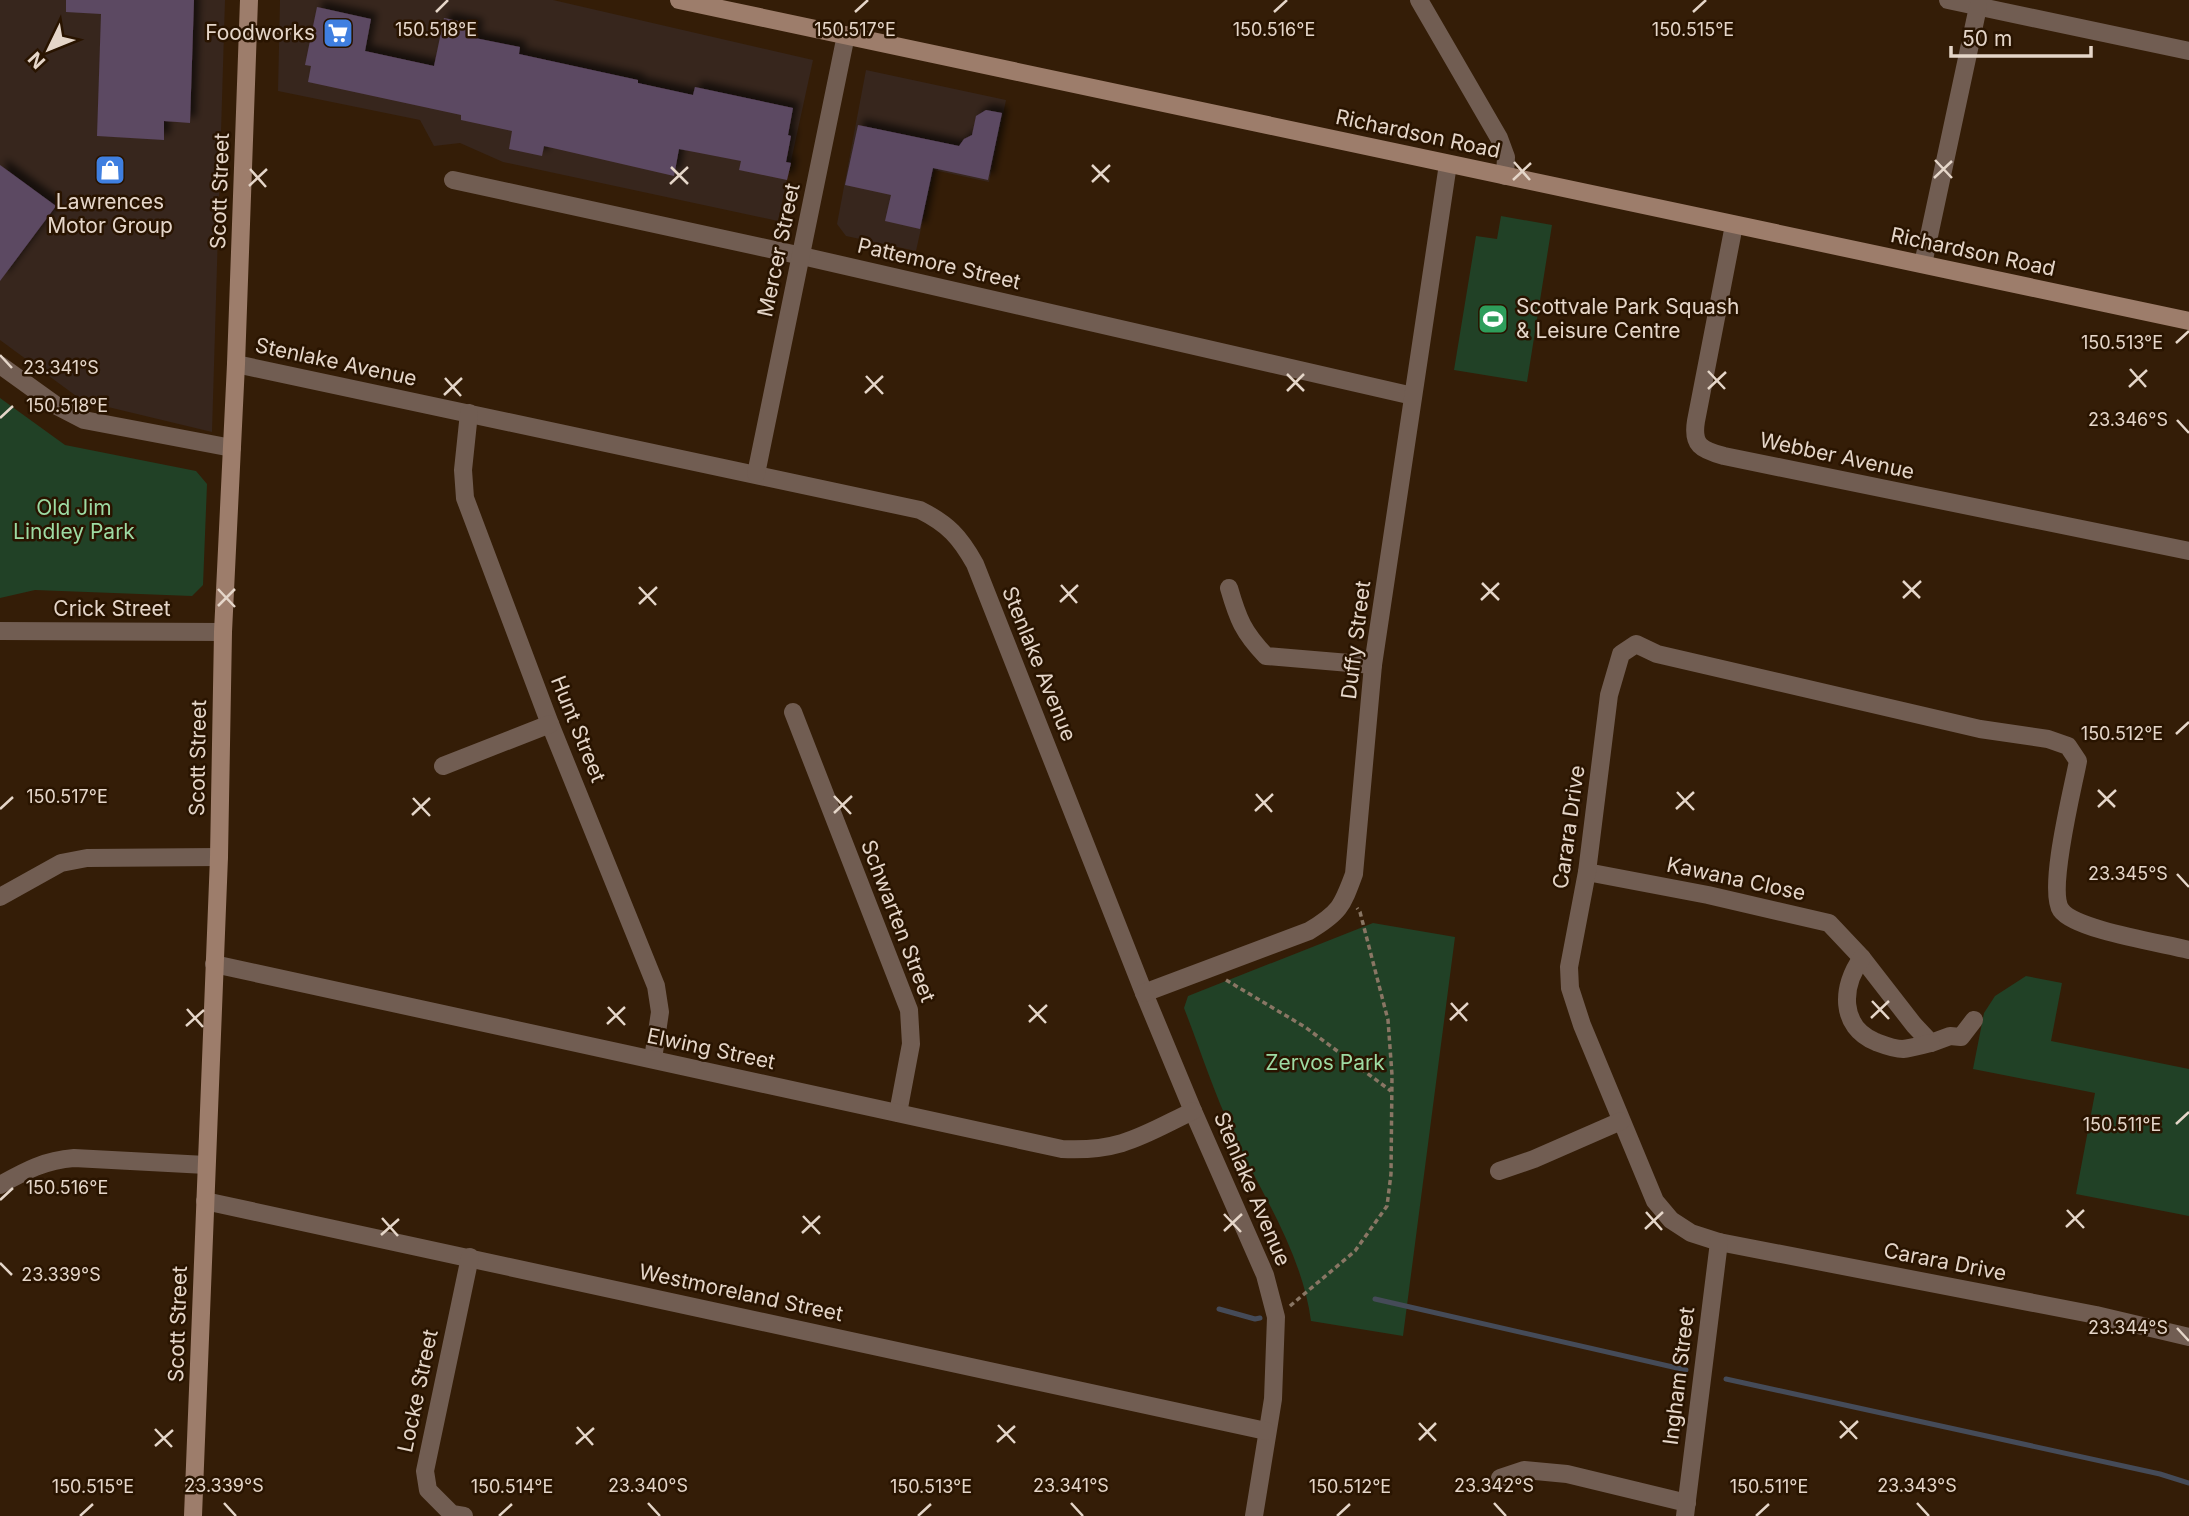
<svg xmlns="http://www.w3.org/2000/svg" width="2189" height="1516" viewBox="0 0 2189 1516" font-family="Inter,sans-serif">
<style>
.commercial{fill:#37261d}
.green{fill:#214126}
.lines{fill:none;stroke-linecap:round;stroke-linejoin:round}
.stream{stroke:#454b58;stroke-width:5}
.building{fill:#5c4862;filter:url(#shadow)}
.path{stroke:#897664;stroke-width:3.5;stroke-dasharray:5 3.5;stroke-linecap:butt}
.street{stroke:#715d52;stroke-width:18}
.secondary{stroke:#9d7d6b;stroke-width:18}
.ticks{fill:none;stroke:#e5d6c9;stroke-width:2.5}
.labels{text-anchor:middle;stroke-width:5;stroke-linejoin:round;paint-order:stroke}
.poi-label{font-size:21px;fill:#e5d6c9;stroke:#291400;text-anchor:end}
.street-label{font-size:21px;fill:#e5d6c9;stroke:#291400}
.park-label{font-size:21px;fill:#9ddba3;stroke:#291400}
.ticks-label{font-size:18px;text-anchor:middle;fill:#e5d6c9;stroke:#291400;stroke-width:5;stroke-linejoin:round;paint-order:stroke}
</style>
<defs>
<filter id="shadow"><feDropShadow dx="6" dy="-6" stdDeviation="3.5" flood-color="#0009"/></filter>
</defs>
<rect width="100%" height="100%" fill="#341d07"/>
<g class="commercial">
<path d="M0 0H225L212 432 83 401 0 340Z"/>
<path d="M280 0H553L813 60 778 221 503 162 460 143 434 146 420 120 278 91Z"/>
<path d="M866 70 1006 100 989 182 934 170 916 251 846 236 837 224Z"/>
</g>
<g class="green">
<path d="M1501 216 1552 225 1527 382 1454 370 1476 236 1497 239Z"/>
<path d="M0 398 65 445 196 471 207 484 203 585 192 596 35 590 0 598Z"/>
<path d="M1373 923 1455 937 1403 1336 1311 1321C1302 1253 1262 1195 1233 1133 1214 1093 1200 1049 1184 1008L1188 996Z"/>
<path d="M2026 976 2062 983 2051 1041 2189 1069V1216L2076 1194 2095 1093 1973 1069 1984 1013 1995 996Z"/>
</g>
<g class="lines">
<g class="stream">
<path d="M1375 1299 1686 1370"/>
<path d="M1219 1309 1255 1319 1260 1318"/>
<path d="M1726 1379 2160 1474 2189 1483"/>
</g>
</g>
<g class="building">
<path d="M66 0H194L190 123 164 121V140L97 136 101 14 66 12Z"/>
<path d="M317 7 371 19 365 51 434 66 444 18 477 25 475 38 520 47 519 54 638 80V83L693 95 695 87 793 108 788 135 791 136 786 162 791 163 787 180 739 170 741 161 679 149 674 176 544 146 542 156 509 149 512 131 461 120V115L308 82 311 66 305 65Z"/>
<path d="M986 110 1002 113 988 180 933 168 920 229 885 221 891 195 845 185 858 125 959 146 964 139 972 135 976 116Z"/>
<path d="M0 165 56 206 0 281Z"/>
</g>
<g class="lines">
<g class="path">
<path d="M269 32 293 33"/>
<path d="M1226 980 1305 1027 1391 1091"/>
<path d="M1290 1306 1355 1251 1387 1206 1391 1174 1392 1075 1388 1020 1360 912 1357 908"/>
</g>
<g class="street">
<path d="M1419 0 1499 138 1506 157 1505 176"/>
<path d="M1948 0 2189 51"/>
<path d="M453 180 802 256 1413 396"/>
<path d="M1734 225 1696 421C1692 445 1701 450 1724 456L2189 551"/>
<path d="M1923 264 1978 7"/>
<path d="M236 364 920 510C948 524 960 537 975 564L1144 993 1193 1111 1265 1275 1276 1317 1273 1399 1254 1516"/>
<path d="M0 365 57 406 84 420 232 448"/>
<path d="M469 413 463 470 465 498 550 724 656 986 660 1012 653 1059"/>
<path d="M756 474 846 35"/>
<path d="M1229 588C1238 619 1243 632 1266 656L1373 665"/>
<path d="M0 631 223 632"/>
<path d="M793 712 909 1010 911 1044 898 1113"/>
<path d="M443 766 550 724"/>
<path d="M1587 872 1708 895 1829 923 1862 958 1914 1025 1931 1043 1950 1036 1961 1037 1974 1020"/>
<path d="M0 897 61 863 87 858 219 857"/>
<path d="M2189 950C2162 943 2075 930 2061 910 2047 890 2073 788 2078 761L2068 746 2048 739 1980 729 1657 654 1636 644 1621 654 1609 695 1587 872 1569 967 1570 988 1582 1025 1655 1201 1671 1220 1691 1233 1719 1242 2096 1315 2189 1337"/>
<path d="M1862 958C1841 986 1839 1027 1876 1042 1884 1045 1894 1049 1903 1049 1912 1048 1922 1045 1931 1043"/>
<path d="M214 964 1062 1149C1121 1152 1143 1135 1193 1111"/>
<path d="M1144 993 1309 931C1339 913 1342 907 1354 874L1373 665 1448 164"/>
<path d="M1499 1171 1534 1159 1621 1121"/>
<path d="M0 1185C25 1171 45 1160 74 1158L206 1165"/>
<path d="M205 1201 1266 1431"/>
<path d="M1500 1478 1524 1470 1567 1474 1687 1503"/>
<path d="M464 1516 452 1514 428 1490 425 1471 470 1257"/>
<path d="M1685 1516 1719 1242"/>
</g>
<g class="secondary">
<path d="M679 0 2189 321"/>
<path d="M193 1516 219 857 223 632 236 364 249 0"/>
</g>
</g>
<path class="ticks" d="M436 12 448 0M855 12 868 0M1274 12 1287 0M1693 12 1706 0M1935 160 1952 178M1514 162 1530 180M1092 165 1109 182M671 167 688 184M250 169 266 187M1934 178 1952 161M1513 180 1531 163M1092 182 1110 165M670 184 688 167M249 186 267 169M2176 343 2189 331M0 355 12 368M2130 369 2146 387M1708 371 1725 389M1287 374 1304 391M866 376 883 394M445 378 461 396M2129 387 2147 370M1708 389 1726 372M1287 391 1304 374M865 393 883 376M444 395 462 378M0 418 13 406M2177 420 2189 433M1903 581 1920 598M1482 583 1499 600M1061 585 1077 603M639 587 656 605M218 589 235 607M1903 598 1921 581M1481 600 1499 583M1060 602 1078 585M639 604 657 587M218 606 235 589M2176 734 2189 722M2098 790 2115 807M1677 792 1694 810M1256 794 1272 812M834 796 851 814M413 798 430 816M2098 807 2116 790M0 809 13 797M1676 809 1694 792M1255 811 1273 794M834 813 852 796M412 815 430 798M2177 874 2189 887M1872 1001 1889 1019M1451 1003 1467 1021M1029 1005 1046 1023M608 1007 625 1025M187 1009 203 1027M1871 1018 1889 1001M1450 1020 1468 1003M1029 1022 1047 1005M607 1024 625 1007M186 1026 204 1010M2176 1124 2189 1112M0 1200 13 1188M2067 1210 2084 1228M1646 1212 1662 1230M1224 1214 1241 1232M803 1216 820 1234M382 1218 398 1236M2066 1227 2084 1210M1645 1229 1663 1212M1224 1231 1242 1214M802 1233 820 1216M381 1235 399 1219M0 1263 12 1275M2177 1328 2189 1341M1840 1421 1857 1439M1419 1423 1436 1441M998 1425 1015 1443M577 1427 593 1445M155 1429 172 1447M1840 1438 1858 1421M1419 1440 1436 1423M997 1442 1015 1426M576 1444 594 1428M155 1446 173 1430M224 1503 236 1516M648 1503 660 1516M1071 1503 1083 1516M1494 1503 1506 1516M1917 1503 1929 1516M80 1516 93 1504M499 1516 512 1504M918 1516 931 1504M1337 1516 1350 1504M1756 1516 1769 1504"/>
<defs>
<g id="supermarket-square" transform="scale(1.575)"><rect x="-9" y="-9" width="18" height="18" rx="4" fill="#3f7fe0" stroke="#291400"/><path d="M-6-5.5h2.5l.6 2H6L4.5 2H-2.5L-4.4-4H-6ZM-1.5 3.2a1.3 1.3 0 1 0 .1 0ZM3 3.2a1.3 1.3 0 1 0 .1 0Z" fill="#fff"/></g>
<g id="shop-square" transform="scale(1.575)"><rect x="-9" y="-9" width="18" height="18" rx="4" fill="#3f7fe0" stroke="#291400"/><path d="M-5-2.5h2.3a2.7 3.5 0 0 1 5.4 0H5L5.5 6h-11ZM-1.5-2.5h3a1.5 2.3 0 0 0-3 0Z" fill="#fff"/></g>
<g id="stadium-square" transform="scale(1.575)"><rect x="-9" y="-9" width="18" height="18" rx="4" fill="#2e9e5b" stroke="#291400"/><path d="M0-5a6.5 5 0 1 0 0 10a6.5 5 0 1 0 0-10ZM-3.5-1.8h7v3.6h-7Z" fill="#fff"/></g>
</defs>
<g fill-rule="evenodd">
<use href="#supermarket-square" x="338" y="33"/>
<use href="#shop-square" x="110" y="170"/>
<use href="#stadium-square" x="1493" y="319"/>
</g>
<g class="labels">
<g class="poi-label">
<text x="315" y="40">Foodworks</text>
<text x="110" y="209" text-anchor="middle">Lawrences<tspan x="110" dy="24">Motor Group</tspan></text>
<text x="1516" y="314" text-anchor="start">Scottvale Park Squash<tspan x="1516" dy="24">&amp; Leisure Centre</tspan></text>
</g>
<g class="street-label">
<text transform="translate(1418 134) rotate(12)" y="7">Richardson Road</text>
<text transform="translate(220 191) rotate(-88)" y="7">Scott Street</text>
<text transform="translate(779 250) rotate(-78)" y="7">Mercer Street</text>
<text transform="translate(1973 252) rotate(12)" y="7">Richardson Road</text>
<text transform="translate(939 264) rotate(13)" y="7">Pattemore Street</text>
<text transform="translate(336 362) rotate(12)" y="7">Stenlake Avenue</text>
<text transform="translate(1837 456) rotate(12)" y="7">Webber Avenue</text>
<text x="112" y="616">Crick Street</text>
<text transform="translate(1356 640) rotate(-83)" y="7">Duffy Street</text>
<text transform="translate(1039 664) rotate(68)" y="7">Stenlake Avenue</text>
<text transform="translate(578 729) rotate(68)" y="7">Hunt Street</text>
<text transform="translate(198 758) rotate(-89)" y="7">Scott Street</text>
<text transform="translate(1569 827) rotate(-82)" y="7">Carara Drive</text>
<text transform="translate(1736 879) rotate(12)" y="7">Kawana Close</text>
<text transform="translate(898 921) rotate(69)" y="7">Schwarten Street</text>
<text transform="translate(711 1049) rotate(12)" y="7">Elwing Street</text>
<text transform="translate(1252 1189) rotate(67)" y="7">Stenlake Avenue</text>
<text transform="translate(1945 1262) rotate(11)" y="7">Carara Drive</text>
<text transform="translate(741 1293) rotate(12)" y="7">Westmoreland Street</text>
<text transform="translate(178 1324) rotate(-88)" y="7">Scott Street</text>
<text transform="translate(1679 1376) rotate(-83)" y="7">Ingham Street</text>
<text transform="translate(418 1391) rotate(-78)" y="7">Locke Street</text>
</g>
<g class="park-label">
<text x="74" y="515">Old Jim<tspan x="74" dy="24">Lindley Park</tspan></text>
<text x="1325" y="1070">Zervos Park</text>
</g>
</g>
<g class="ticks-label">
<text x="436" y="36">150.518°E</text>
<text x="855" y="36">150.517°E</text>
<text x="1274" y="36">150.516°E</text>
<text x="1693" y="36">150.515°E</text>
<text x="2122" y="349">150.513°E</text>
<text x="61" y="374">23.341°S</text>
<text x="67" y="412">150.518°E</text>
<text x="2128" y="426">23.346°S</text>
<text x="2122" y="740">150.512°E</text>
<text x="67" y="803">150.517°E</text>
<text x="2128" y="880">23.345°S</text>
<text x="2122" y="1131">150.511°E</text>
<text x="67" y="1194">150.516°E</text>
<text x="61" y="1281">23.339°S</text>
<text x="2128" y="1334">23.344°S</text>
<text x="224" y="1492">23.339°S</text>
<text x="648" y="1492">23.340°S</text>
<text x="1071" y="1492">23.341°S</text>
<text x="1494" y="1492">23.342°S</text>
<text x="1917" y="1492">23.343°S</text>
<text x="93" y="1493">150.515°E</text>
<text x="512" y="1493">150.514°E</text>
<text x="931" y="1493">150.513°E</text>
<text x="1350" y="1493">150.512°E</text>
<text x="1769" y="1493">150.511°E</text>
</g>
<g transform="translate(49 49) rotate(227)" stroke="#291400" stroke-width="5" paint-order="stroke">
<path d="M0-5L12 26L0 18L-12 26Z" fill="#e5d6c9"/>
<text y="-10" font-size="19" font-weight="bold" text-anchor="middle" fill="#e5d6c9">N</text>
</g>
<path d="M1951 46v10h140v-10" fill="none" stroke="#e5d6c9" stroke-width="3.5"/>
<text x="1962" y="46" font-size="21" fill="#e5d6c9" stroke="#291400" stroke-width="5" paint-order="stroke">50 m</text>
</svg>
